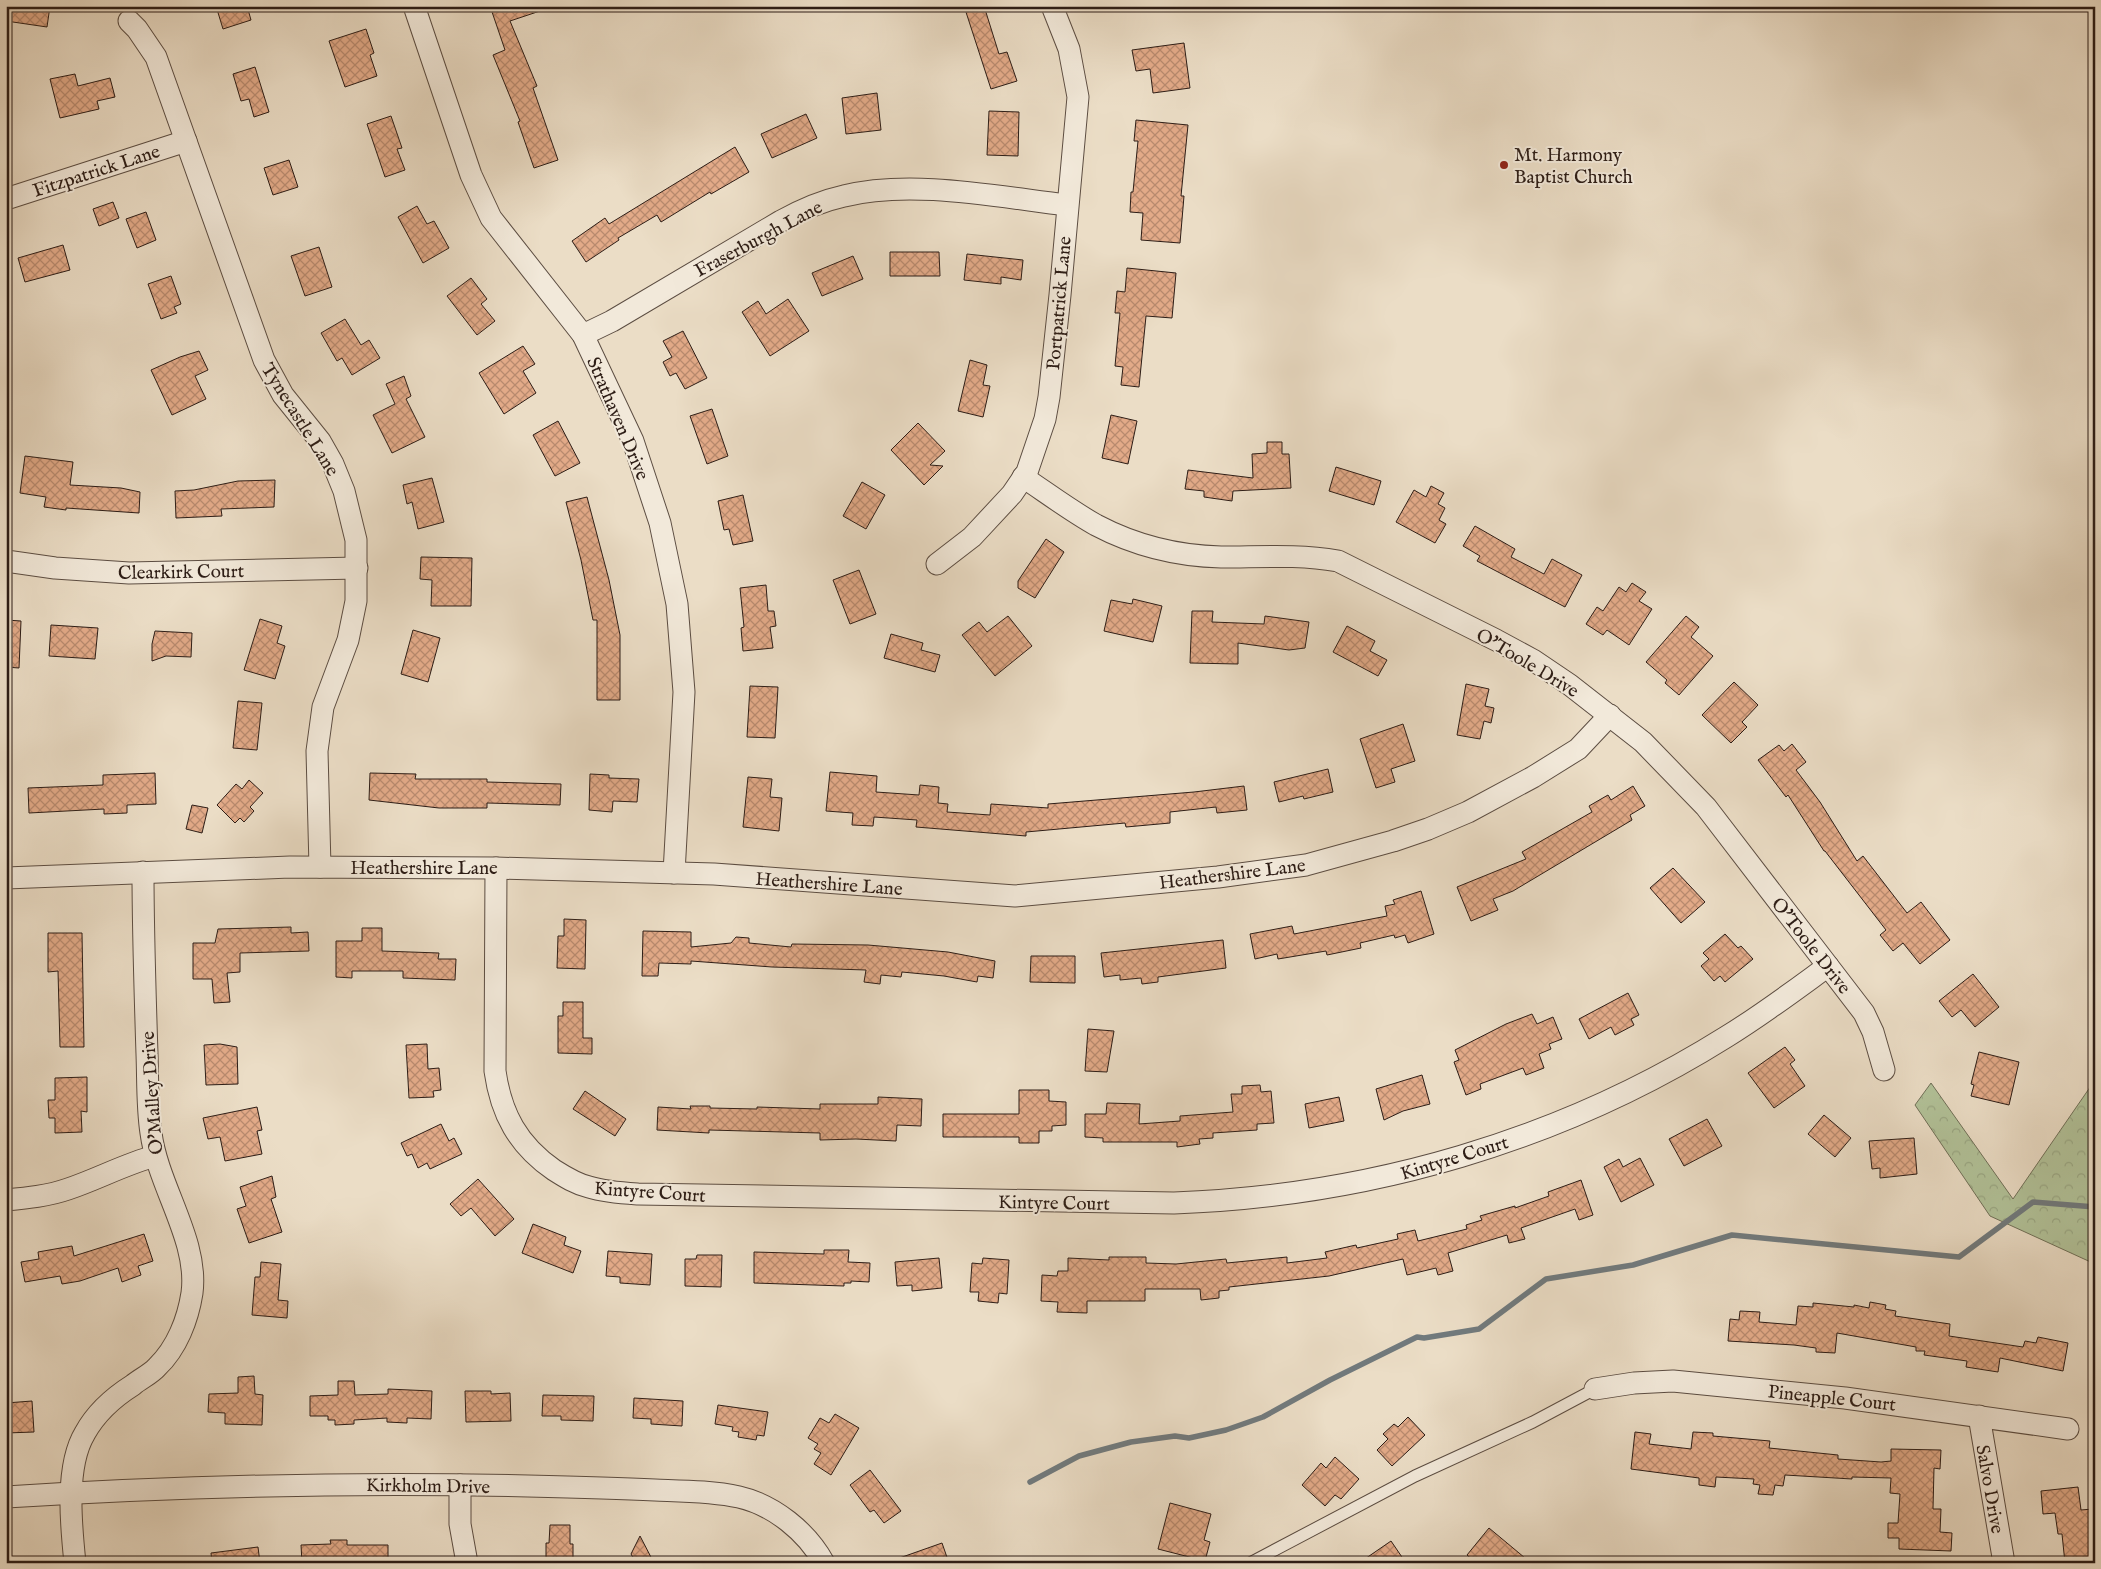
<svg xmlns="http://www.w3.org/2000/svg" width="2101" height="1569" viewBox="0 0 2101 1569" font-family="'IM FELL English',serif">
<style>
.forest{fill:url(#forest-crowns);stroke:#707058}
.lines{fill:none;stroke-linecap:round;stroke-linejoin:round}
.stream{stroke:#717a7d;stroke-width:5.5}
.building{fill:url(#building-cross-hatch);stroke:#2d1d16}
.lane-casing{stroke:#5c4d42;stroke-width:13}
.street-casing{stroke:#5c4d42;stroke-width:23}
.lane{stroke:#f2e9da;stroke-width:11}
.street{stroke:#f2e9da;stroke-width:21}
.poi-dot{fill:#8f2418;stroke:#f2e9da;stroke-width:2}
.labels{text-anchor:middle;stroke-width:4;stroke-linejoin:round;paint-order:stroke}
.poi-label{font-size:19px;fill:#2d1d16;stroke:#f2e9da;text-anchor:start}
.street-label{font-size:19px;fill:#2d1d16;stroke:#f2e9da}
</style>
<defs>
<pattern id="forest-crowns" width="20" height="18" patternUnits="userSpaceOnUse" patternTransform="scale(1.25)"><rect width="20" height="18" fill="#b2c299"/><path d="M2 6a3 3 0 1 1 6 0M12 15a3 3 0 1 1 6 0" fill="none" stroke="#99a683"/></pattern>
<pattern id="building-cross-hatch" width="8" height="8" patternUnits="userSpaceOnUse" patternTransform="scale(1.25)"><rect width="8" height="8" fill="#e2aa88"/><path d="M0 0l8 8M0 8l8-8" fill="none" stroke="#b88a6e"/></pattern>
</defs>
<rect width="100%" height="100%" fill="#ebddc6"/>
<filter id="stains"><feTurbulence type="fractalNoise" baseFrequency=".004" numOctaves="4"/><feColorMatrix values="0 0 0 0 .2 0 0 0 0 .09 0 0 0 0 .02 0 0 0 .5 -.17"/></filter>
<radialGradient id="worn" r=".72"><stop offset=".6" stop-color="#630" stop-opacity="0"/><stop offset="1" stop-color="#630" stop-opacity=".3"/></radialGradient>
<path class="forest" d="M2095 1080V1264L1990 1216 1915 1105 1931 1083 2013 1199Z"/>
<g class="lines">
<path class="stream" d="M1030 1482 1079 1456 1131 1442 1175 1436 1189 1438 1226 1430 1263 1417 1330 1380 1417 1337 1424 1338 1479 1329 1546 1279 1633 1265 1732 1235 1959 1257 2033 1202 2095 1207"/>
</g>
<g class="building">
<path d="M6 6H50L47 27 6 21Z"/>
<path d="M216 6H247L251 20 223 29Z"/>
<path d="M490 6H545L546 9 510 21 537 86 533 88 558 160 534 168 518 122 520 121 493 55 505 50Z"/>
<path d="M964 6H984L999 54 1007 52 1017 81 991 89Z"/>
<path d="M366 29 374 53 370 55 377 76 345 87 329 41Z"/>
<path d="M1184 43 1190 88 1153 93 1150 69 1136 71 1132 50Z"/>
<path d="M255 67 269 112 254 117 249 99 241 101 233 74Z"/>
<path d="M75 74 78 86 110 78 115 97 97 101 99 109 60 118 50 79Z"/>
<path d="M877 93 881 130 846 134 842 98Z"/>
<path d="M989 111 1019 112 1018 156 987 155Z"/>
<path d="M806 114 817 138 772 158 761 134Z"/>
<path d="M391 116 402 148 397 149 405 170 385 177 367 124Z"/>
<path d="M1136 120 1188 125 1181 196H1184L1180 243 1141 240 1143 213 1130 212 1131 192H1133L1138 141H1134Z"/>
<path d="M735 147 749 172 711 194 710 192 661 222 657 215 618 238 619 240 586 262 572 241 605 218 609 224Z"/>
<path d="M289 160 298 187 273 195 264 168Z"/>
<path d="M113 202 119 218 99 226 93 209Z"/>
<path d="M417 206 427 224 434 221 449 248 423 263 398 217Z"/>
<path d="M146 212 156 240 137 248 126 219Z"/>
<path d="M63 245 70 270 25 282 18 258Z"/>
<path d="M319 247 332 287 305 296 291 256Z"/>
<path d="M890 252H939L940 276H890Z"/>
<path d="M967 254 1023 260 1021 280 1001 277V284L964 280Z"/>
<path d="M853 256 863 279 822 296 812 273Z"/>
<path d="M1127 268 1176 273 1172 318 1146 316 1139 387 1121 385 1123 367 1115 366 1120 313H1115L1117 291 1125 292Z"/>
<path d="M171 276 181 304 174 307 177 313 161 319 148 284Z"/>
<path d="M471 278 487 299 481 304 495 321 477 335 447 296Z"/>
<path d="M788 299 809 331 770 356 742 312 758 301 766 314Z"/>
<path d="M345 319 361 345 369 340 380 358 352 375 342 358 337 361 321 333Z"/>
<path d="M683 331 707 378 685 389 676 373 670 376 663 362 672 357 663 341Z"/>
<path d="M523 346 535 364 523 371 536 393 504 414 479 373Z"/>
<path d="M199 351 208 370 195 376 206 399 172 415 151 370 180 357Z"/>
<path d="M970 360 987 365 983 385 990 386 983 417 958 411Z"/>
<path d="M404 376 411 396 406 399 425 437 392 453 373 415 395 404 386 384Z"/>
<path d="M712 409 728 456 707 464 690 416Z"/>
<path d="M1111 415 1137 421 1128 464 1102 458Z"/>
<path d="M558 421 580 463 555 476 533 435Z"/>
<path d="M918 423 945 451 930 465 943 466 924 485 891 450Z"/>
<path d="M1267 442H1282V454H1289L1291 488 1233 491 1232 501 1204 497V491L1185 489 1188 470 1253 478 1252 454 1267 453Z"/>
<path d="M25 456 73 462 70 485 121 488 140 492 139 513 66 508V510L44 507 46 497 20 493Z"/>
<path d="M1336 467 1381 481 1374 505 1329 491Z"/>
<path d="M432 478 444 522 418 529 412 502 407 504 403 485Z"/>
<path d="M275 480 274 507 221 509 222 516 176 518 175 491 194 490 238 481Z"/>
<path d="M862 482 885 495 866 529 843 516Z"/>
<path d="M1431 486 1444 493 1438 504 1445 508 1439 520 1446 524 1435 543 1396 522 1414 490 1426 497Z"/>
<path d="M743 495 753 541 733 545 729 529 724 530 718 501Z"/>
<path d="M587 497 609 580 620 635V700H597V620H593L581 560 566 502Z"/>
<path d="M1475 526 1515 549 1511 557 1544 574 1552 559 1582 575 1565 607 1477 561 1480 556 1463 546Z"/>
<path d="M1046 539 1064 552 1035 598 1018 588V581Z"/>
<path d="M421 557 472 558 471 606H431L432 580 420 579Z"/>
<path d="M859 570 876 614 850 624 833 580Z"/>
<path d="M1632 583 1646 592 1639 601 1652 609 1629 645 1607 630 1603 635 1586 624 1597 607 1603 611 1619 587 1626 592Z"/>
<path d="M766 585 768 611H774L776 626 770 627 773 648 743 651 741 628 744 627 740 588Z"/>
<path d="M1133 599 1162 606 1153 642 1104 631 1111 600 1132 604Z"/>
<path d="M1192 611H1213L1212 622 1264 624 1265 616 1309 622 1305 648 1289 650 1238 643V664L1190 663Z"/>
<path d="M1008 616 1032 646 995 676 962 635 979 622 987 632Z"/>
<path d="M1686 616 1699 627 1691 637 1713 656 1679 695 1665 683 1667 680 1646 662Z"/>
<path d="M260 619 282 626 277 643 285 646 275 679 244 670Z"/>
<path d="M6 620 21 621 19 668 6 667Z"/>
<path d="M51 625 98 628 95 659 49 656Z"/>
<path d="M1347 626 1375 641 1370 651 1387 660 1378 676 1333 652Z"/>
<path d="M413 630 440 638 428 682 401 674Z"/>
<path d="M155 631 192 633 191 657 166 656 152 661V644Z"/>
<path d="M891 634 923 643 921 650 940 655 935 672 884 658Z"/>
<path d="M1734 682 1758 705 1742 722 1747 727 1731 743 1702 715Z"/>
<path d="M1466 684 1489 689 1485 706 1494 708 1491 723 1484 721 1480 739 1457 735Z"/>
<path d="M750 686 778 687 775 738 747 737Z"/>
<path d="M238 701 262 703 257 750 233 748Z"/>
<path d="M1403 724 1415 761 1391 769 1395 782 1376 788 1360 739Z"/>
<path d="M1792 744 1806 762 1796 770 1820 802 1857 861 1863 856 1907 913 1921 902 1950 940 1920 964 1903 943 1893 951 1880 935 1886 930 1825 851H1824L1788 795 1786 797 1758 760 1779 745 1784 751Z"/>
<path d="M1328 769 1333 792 1304 799 1303 796 1279 802 1274 782Z"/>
<path d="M830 772 877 776 876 792 919 795 920 785 939 787 938 803 948 804 947 812 990 815 991 804 1048 808V804L1194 792 1244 786 1247 810 1217 813 1216 807 1170 812V823L1126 827 1125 823 1026 832V836L916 827 917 820 874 817 873 826 852 825 853 813 826 811Z"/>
<path d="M155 773 156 804 127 805V813L104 814V809L29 813 28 788 103 785V775Z"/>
<path d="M370 773 416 774 415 779H487V782L561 784 560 805 487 803V808H439L369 800Z"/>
<path d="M590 774 609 775V778L639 779 637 802 613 801 612 812 589 810Z"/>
<path d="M748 777 772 779 770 797 782 798 779 831 743 827Z"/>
<path d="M249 780 263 793 250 807 254 811 244 822 240 818 235 823 217 805 236 784 242 789Z"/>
<path d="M1633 786 1645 806 1630 815 1632 820 1513 891 1493 899 1498 910 1471 921 1457 887 1526 859 1522 852 1592 812 1589 806 1608 795 1611 800Z"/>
<path d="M192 805 208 808 202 833 186 829Z"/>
<path d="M1673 868 1705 902 1681 923 1650 888Z"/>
<path d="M1421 891 1434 934 1408 943 1405 935 1395 938 1394 935 1360 943 1361 948 1327 955 1326 951 1278 959 1277 954 1255 959 1250 934 1292 926 1294 934 1387 916 1385 906 1395 904 1393 900Z"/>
<path d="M564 919 586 920 585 969 557 968 558 936H564Z"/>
<path d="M291 927V933L308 932 309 951 240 953V972L227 973 230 1002 214 1003 212 979H193V943H215L218 929Z"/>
<path d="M362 928H382V951L439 953 438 959H456L455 980 403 978V971H352V978L336 977V941H362Z"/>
<path d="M643 931 691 932V947L731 943 736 937 749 938V943L791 947 792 944 868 945 948 952 995 961 993 978 978 976 977 982 944 976 902 972 901 977 881 975 880 984 864 982 866 970 772 967 691 961V964L659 963 658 976H642Z"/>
<path d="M48 933H82L84 1047H60L58 971 48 972Z"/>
<path d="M1725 934 1738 948 1741 946 1753 959 1725 982 1720 976 1714 981 1701 966 1709 959 1703 953Z"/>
<path d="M1223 940 1226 968 1158 977V982L1142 984 1141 978 1120 980V975L1104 977 1101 953Z"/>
<path d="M1031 956H1075V983L1030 982Z"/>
<path d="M1973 974 1999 1007 1975 1027 1961 1010 1952 1017 1939 1001Z"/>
<path d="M1628 993 1639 1015 1631 1019 1634 1025 1615 1035 1611 1027 1589 1039 1579 1019Z"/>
<path d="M563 1002H583V1038H592V1054L558 1053V1016H563Z"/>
<path d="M1532 1014 1537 1024 1553 1017 1562 1039 1549 1044 1551 1049 1539 1054 1544 1068 1526 1075 1523 1068 1480 1084 1481 1089 1466 1095 1454 1062 1459 1060 1455 1050 1506 1024Z"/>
<path d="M1088 1029 1114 1031 1107 1072 1085 1071Z"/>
<path d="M220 1044 237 1047 238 1084 206 1085 204 1045Z"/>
<path d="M427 1044 428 1069 439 1068 441 1090 433 1091 434 1097 409 1098 406 1045Z"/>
<path d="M1785 1047 1795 1060 1790 1064 1805 1086 1774 1108 1748 1073Z"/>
<path d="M1979 1052 2019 1062 2009 1105 1971 1096 1974 1085 1971 1084Z"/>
<path d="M1422 1075 1430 1104 1403 1111 1384 1120 1376 1089Z"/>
<path d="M87 1077V1112L81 1111 82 1132 55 1133V1118H49L48 1100H55V1078Z"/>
<path d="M1260 1085 1261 1092 1271 1091 1274 1123 1257 1124V1130L1213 1133V1138L1199 1139 1200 1144 1177 1147V1142H1103V1138L1085 1137V1114H1106L1107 1103 1140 1104 1139 1124 1180 1121V1116L1233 1112 1231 1094H1242V1086Z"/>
<path d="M1019 1090H1049V1101L1066 1102V1125L1052 1126V1131H1039V1143H1019V1137H943V1114H1019Z"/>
<path d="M585 1091 626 1119 615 1136 573 1109Z"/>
<path d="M878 1097 922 1099 921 1126 897 1125 896 1141 856 1139 820 1140V1133L709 1130V1133L657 1130 658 1107 691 1109 690 1106H710V1108L757 1109V1107L820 1109V1104H878Z"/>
<path d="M1339 1097 1344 1121 1309 1128 1305 1104Z"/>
<path d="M257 1107 262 1130 257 1131 262 1154 225 1161 220 1137 208 1139 203 1118Z"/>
<path d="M1824 1115 1851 1138 1835 1157 1808 1134Z"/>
<path d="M1707 1119 1722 1146 1684 1166 1669 1139Z"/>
<path d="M441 1124 449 1141 454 1138 462 1154 430 1169 427 1163 418 1168 412 1154 407 1156 401 1143Z"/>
<path d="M1914 1138 1917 1174 1880 1178V1168L1872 1169 1869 1141Z"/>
<path d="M1640 1158 1654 1185 1621 1202 1604 1167 1619 1159 1623 1167Z"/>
<path d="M272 1176 276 1197 271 1199 282 1232 249 1243 237 1209 246 1206 240 1187Z"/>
<path d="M478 1179 514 1219 495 1236 471 1208 461 1216 450 1204Z"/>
<path d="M1581 1180 1593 1215 1579 1220 1575 1209 1521 1228 1525 1239 1509 1243 1507 1235 1448 1253 1453 1271 1438 1275 1436 1268 1407 1275 1403 1259 1329 1276 1229 1287V1290L1219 1291V1298L1201 1300 1200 1289H1145V1301H1087V1313L1057 1312 1058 1302 1041 1301 1042 1275 1057 1276 1058 1271H1068V1258L1109 1260V1257H1146V1263L1176 1264 1226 1259 1227 1263 1287 1257V1263L1327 1258 1325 1252 1356 1245 1357 1248 1398 1239 1397 1234 1415 1230 1418 1241 1467 1229 1466 1225 1482 1220 1480 1216 1515 1206V1208L1549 1196 1548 1192Z"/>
<path d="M533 1224 566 1237 564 1245 581 1251 573 1273 522 1253Z"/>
<path d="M144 1234 153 1261 138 1266 141 1275 122 1282 118 1268 80 1281 62 1284 60 1276 25 1282 21 1262 39 1259 38 1252 72 1246 74 1256Z"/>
<path d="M824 1250H849L848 1262 870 1263 869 1282 851 1281V1283H844V1286L754 1283V1252L824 1254Z"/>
<path d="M608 1251 652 1254 650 1285 620 1283V1277L606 1276Z"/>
<path d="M697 1255H722L721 1287 685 1286V1259H696Z"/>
<path d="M939 1258 942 1288 912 1291V1285L897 1286 895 1262Z"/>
<path d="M983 1258 1009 1260 1007 1294 999 1293 998 1303 978 1301 979 1292H970L972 1263 982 1264Z"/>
<path d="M261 1262 281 1264 278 1300 288 1301 287 1318 252 1315 255 1277H260Z"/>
<path d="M1870 1302 1886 1305 1885 1309 1896 1311 1895 1316 1950 1324 1949 1336 2023 1347 2025 1341 2036 1343 2038 1337 2068 1343 2063 1371 2000 1358 1998 1372 1966 1367 1967 1361 1924 1355 1925 1351H1916V1347L1837 1333 1835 1353 1816 1352V1348L1794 1345 1728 1341 1730 1319 1739 1320 1740 1311 1760 1312 1759 1322 1796 1325 1798 1306 1813 1307V1303L1854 1307V1305L1869 1308Z"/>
<path d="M254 1376 255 1394 263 1395 262 1425 225 1424V1413L208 1412 209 1394 238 1393V1377Z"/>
<path d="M338 1381H354L355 1395 388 1394V1389L432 1391 431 1419 407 1418V1423L387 1422V1418L354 1420V1424L335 1425V1420H328V1416H310V1396L338 1395Z"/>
<path d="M465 1391H491V1394L510 1393 511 1421 466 1422Z"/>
<path d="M543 1395 594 1396 593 1421 561 1420V1416H542Z"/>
<path d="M634 1398 683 1401 682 1426 651 1424V1419L633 1418Z"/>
<path d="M32 1401 34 1432 6 1433V1403Z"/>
<path d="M718 1405 768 1412 764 1436 757 1435 756 1440 738 1437 739 1432 732 1431 733 1427 715 1424Z"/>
<path d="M835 1414 859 1428 831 1475 814 1464 821 1453 814 1449 818 1444 808 1438 820 1418 829 1423Z"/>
<path d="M1408 1417 1425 1435 1392 1466 1377 1450 1388 1439 1383 1434 1394 1424 1398 1427Z"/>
<path d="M1635 1432 1651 1434 1649 1444 1691 1449 1693 1432 1713 1433V1436L1770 1441 1769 1448 1838 1455V1459L1881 1462 1891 1461V1449L1941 1450 1940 1469 1934 1468 1933 1509H1941L1940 1532 1952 1533 1951 1551 1899 1549V1538H1888V1523H1898L1900 1494 1890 1493 1891 1478 1852 1477V1479L1785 1475 1783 1486 1775 1485 1773 1495 1758 1494 1760 1485 1753 1484 1754 1479 1716 1477 1715 1487 1699 1485V1478L1631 1469Z"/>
<path d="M1335 1457 1359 1479 1341 1499 1335 1495 1325 1506 1302 1485 1321 1463 1326 1468Z"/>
<path d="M870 1470 901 1511 884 1523 874 1510 870 1512 850 1485Z"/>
<path d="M2078 1487 2081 1510 2093 1509 2095 1563H2065L2062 1534H2058L2055 1513 2043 1514 2041 1491Z"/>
<path d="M1170 1503 1211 1514 1204 1540 1210 1542 1205 1561 1158 1549Z"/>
<path d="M550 1525H570V1544H573V1563H546V1543H549Z"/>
<path d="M1489 1528 1531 1563H1476L1467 1555Z"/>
<path d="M640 1536 654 1563H636L631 1554Z"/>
<path d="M330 1540H347V1545H388V1563H302L301 1545 331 1544Z"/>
<path d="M1391 1541 1406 1563H1359Z"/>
<path d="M942 1543 949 1563H891V1561Z"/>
<path d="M258 1547 260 1563H212L211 1553Z"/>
</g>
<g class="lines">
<g class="lane-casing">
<path id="lane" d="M1250 1563 1415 1476 1533 1422 1595 1389"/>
</g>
<g class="street-casing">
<g id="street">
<path d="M414 6 471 175 491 218 583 335 633 441 660 523 677 604 684 692 674 873"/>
<path d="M129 21 137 29 156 57 264 360 283 395 320 441 333 464 344 491 356 540V601L348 640 323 707 317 751 320 867"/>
<path d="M6 199 186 141"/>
<path d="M583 335 612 321 781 221C801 210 821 201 844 196 911 179 999 197 1067 205"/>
<path d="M1023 477C1047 493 1071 511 1096 525 1134 545 1178 556 1221 557 1261 557 1298 554 1338 561L1496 640 1533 660 1570 685 1643 742 1706 807 1864 1013 1873 1032 1884 1070"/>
<path d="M6 561 55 568 129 573 357 568"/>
<path d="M937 564 972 537 1012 494 1027 472 1045 419 1049 397 1060 295 1078 97 1069 49 1052 6"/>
<path d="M496 868 495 1071C501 1114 518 1145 554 1170 565 1177 576 1184 589 1187 605 1192 622 1193 638 1194L1174 1203C1369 1196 1560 1141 1726 1037 1762 1015 1795 990 1828 966"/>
<path d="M6 878 290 867 496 868 714 874 1015 896 1218 877 1306 865 1393 841 1428 829 1468 812 1533 777 1578 749 1610 715"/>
<path d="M6 1200C27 1198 48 1196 68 1189 98 1179 125 1164 155 1156"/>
<path d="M1595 1389 1634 1383 1673 1381 1845 1398 2068 1429"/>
<path d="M1979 1416 2004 1563"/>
<path d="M460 1485V1524L467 1563"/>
<path d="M6 1497C180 1486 354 1482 528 1486 570 1487 612 1488 655 1490 682 1491 712 1491 739 1497 774 1505 807 1532 824 1563"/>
<path d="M75 1563C71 1525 65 1466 85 1433 96 1413 114 1397 133 1385 140 1379 151 1374 157 1367 177 1348 188 1319 192 1293 199 1240 158 1187 151 1133 147 1107 148 1080 147 1054 145 993 143 932 143 872"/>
</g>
</g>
<use href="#lane" class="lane"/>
<use href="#street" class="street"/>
</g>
<circle class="poi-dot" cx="1504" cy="165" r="5"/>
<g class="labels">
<g class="poi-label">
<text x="1514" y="161">Mt. Harmony<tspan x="1514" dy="22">Baptist Church</tspan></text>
</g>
<g class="street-label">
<text transform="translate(96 170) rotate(-18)" y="7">Fitzpatrick Lane</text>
<text transform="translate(758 238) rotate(-28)" y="7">Fraserburgh Lane</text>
<text transform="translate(1058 303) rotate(-85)" y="7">Portpatrick Lane</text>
<text transform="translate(619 418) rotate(67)" y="7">Strathaven Drive</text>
<text transform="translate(301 419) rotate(58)" y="7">Tynecastle Lane</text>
<text transform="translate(181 571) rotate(-1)" y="7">Clearkirk Court</text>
<text transform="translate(1528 662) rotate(31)" y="7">O'Toole Drive</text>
<text x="424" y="874">Heathershire Lane</text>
<text transform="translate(1232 873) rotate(-7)" y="7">Heathershire Lane</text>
<text transform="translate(829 883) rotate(4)" y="7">Heathershire Lane</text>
<text transform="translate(1812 945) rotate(52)" y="7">O'Toole Drive</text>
<text transform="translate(151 1093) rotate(-94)" y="7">O'Malley Drive</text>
<text transform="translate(1454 1157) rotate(-17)" y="7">Kintyre Court</text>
<text transform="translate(650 1191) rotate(4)" y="7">Kintyre Court</text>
<text transform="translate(1054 1202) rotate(1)" y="7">Kintyre Court</text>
<text transform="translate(1832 1397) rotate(6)" y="7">Pineapple Court</text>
<text transform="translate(428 1485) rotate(1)" y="7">Kirkholm Drive</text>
<text transform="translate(1991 1489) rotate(80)" y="7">Salvo Drive</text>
</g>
</g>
<rect width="2101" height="1569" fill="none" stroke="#ebddc6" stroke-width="25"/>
<rect x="8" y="8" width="2086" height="1554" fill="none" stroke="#2d1d16" stroke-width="2.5"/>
<rect x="12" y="12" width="2076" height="1544" fill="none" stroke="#2d1d16"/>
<rect width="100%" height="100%" filter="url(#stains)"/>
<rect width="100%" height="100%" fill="url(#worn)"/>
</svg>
